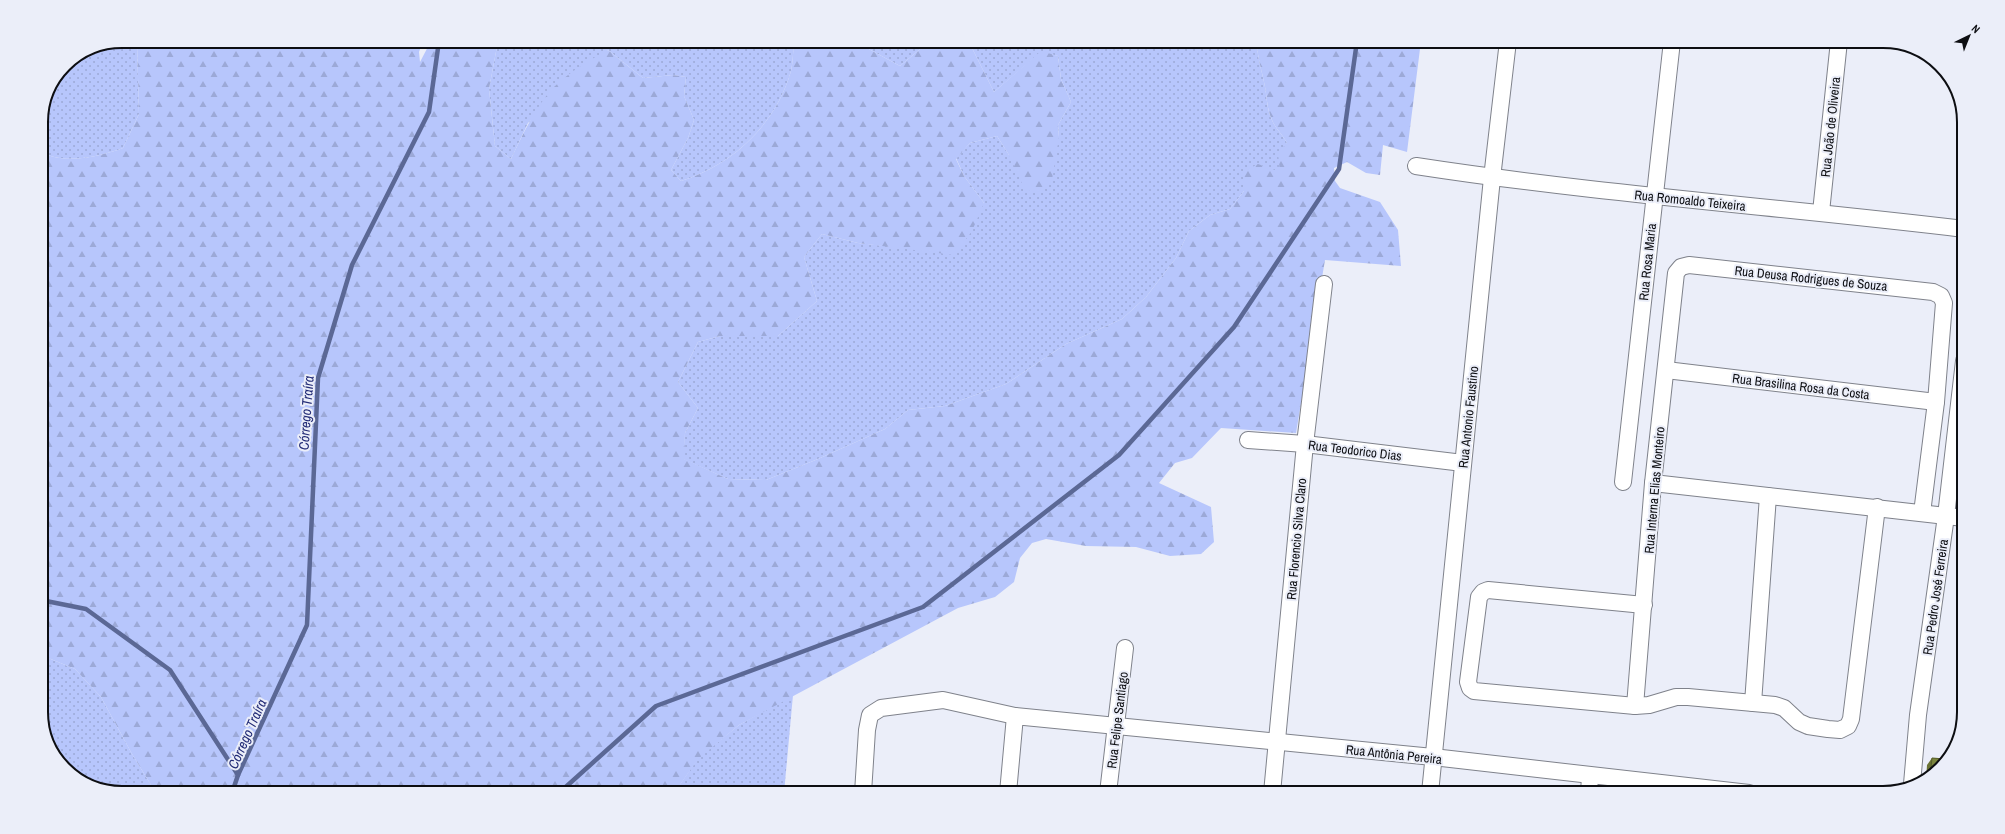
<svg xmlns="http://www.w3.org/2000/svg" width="2005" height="834" viewBox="0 0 2005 834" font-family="'Archivo Narrow',sans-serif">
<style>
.grass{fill:url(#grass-dots)}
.forest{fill:url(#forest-firs)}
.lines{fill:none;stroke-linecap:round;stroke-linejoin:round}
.stream{stroke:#5b6895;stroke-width:4.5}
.minor-casing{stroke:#7f828b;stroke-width:18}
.minor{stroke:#fff;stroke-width:16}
.wall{fill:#6a7234}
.building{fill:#7b853d;stroke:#565d2b}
.labels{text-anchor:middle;stroke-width:4;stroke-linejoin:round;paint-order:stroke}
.street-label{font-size:13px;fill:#0d0e12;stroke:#ebeef9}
.water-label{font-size:14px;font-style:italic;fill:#222b76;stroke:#ebeef9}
.rim{fill:none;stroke:#0d0e12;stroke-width:2}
</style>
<defs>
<pattern id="grass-dots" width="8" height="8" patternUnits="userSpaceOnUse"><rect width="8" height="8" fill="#b7c6fc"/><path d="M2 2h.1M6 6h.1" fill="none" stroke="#9ca9d7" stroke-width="1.8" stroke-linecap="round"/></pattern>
<pattern id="forest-firs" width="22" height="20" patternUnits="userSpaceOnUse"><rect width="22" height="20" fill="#b7c6fc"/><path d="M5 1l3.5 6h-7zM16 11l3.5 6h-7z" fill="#9ca9d7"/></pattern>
</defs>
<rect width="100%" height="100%" fill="#ebeef9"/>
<g class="grass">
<path d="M122 41H137L139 114 123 148C102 156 61 166 41 151V117L47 91 65 65 91 47Z"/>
<path d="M498 41H794C793 51 793 62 791 71 776 124 733 165 681 181L671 170 688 138 694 120 684 96 686 77 673 75 643 78 608 50 528 123 511 159 495 146 489 89Z"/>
<path d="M854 41H1257C1257 58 1262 70 1265 87 1267 98 1267 110 1272 120 1275 128 1283 135 1287 143L1280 173 1244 191 1230 209 1210 215 1189 231 1176 258 1146 297 1122 319 1066 344 1006 384 945 406 908 410 885 429 818 459 766 480 728 479 683 459 685 433 698 408 678 382 698 342 720 336H778L817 301 804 257 822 234 858 243 895 247 984 203 964 176 956 158 970 143 997 136 1009 155 1059 137 1058 125 1071 102 1061 79 1058 56 1041 52 994 92 971 46 926 44 900 66Z"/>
<path d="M41 655 75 669 101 697 132 754 156 793H122L91 787 58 761 41 718Z"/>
<path d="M793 695 784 793H678L677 789 698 758 739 725Z"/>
</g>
<path class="forest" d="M137 41H423L419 52 420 62 431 41H498L489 89 495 146 511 159C523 134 535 107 554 87 570 72 589 60 608 50L643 78 673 75 686 77 684 96 694 120 688 138 671 170 681 181C733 165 776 124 791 71 793 62 793 51 794 41H854L900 66 926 44 954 42 971 46 994 92 1041 51 1058 56 1061 79 1071 102 1058 125 1059 137 1052 180 1041 193 1025 190 1009 155 997 136 970 143 956 159 964 176 984 203 972 231 954 255 858 243 822 234 804 257 817 301 778 336H720L698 342 678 382 698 408 685 433 684 459 728 479 766 480 818 459 885 429 908 410 945 406 1006 384 1066 344 1122 319 1146 297 1176 258 1189 231 1210 215 1230 209 1244 191 1243 172 1258 164 1280 172 1278 153 1287 143C1283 135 1275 128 1272 120 1267 109 1267 98 1265 87 1262 70 1257 58 1257 41H1421L1407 152 1383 145 1380 175 1366 173 1347 162 1334 168 1335 181 1340 188 1380 202 1398 230 1401 266 1325 260 1296 433 1221 428 1192 458 1175 463 1159 483 1211 507 1214 542 1201 554 1170 556 1136 547 1086 546 1046 539 1032 543 1020 558 1014 582 995 597 958 608 739 725 698 759 677 789 678 793H156L132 754 101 697 75 669 41 655V151C61 166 102 156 123 148L139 114Z"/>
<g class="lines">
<g class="stream">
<path d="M41 600 86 609 170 670 238 775"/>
<path d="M232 793 238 775 307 625 318 378 352 265 429 112 439 41"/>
<path d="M559 793 656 706 923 607 1119 455 1234 327 1339 169 1357 41"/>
</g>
<g class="minor-casing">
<g id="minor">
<path d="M1416 166C1598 194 1781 207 1964 229"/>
<path d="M1821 212 1839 41"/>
<path d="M1666 370 1936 402"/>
<path d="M1248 440 1305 444 1463 463"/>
<path d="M1623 482 1672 41"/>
<path d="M1653 483 1964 518"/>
<path d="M1644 605 1488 590 1483 592 1479 597 1468 682 1470 688 1474 691 1635 706 1649 705 1676 697H1688L1775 705 1784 708 1799 722 1808 726 1828 729 1840 730 1848 726 1851 719 1877 507"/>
<path d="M1753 703 1768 496"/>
<path d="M1635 706 1653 483 1676 273 1681 267 1689 265 1933 292 1941 296 1944 303 1936 402 1922 513"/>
<path d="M1912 784 1918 715 1946 516 1964 361"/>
<path d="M863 793 867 730 870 715 881 708 943 700 1015 716"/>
<path d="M1008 793 1015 716 1433 757 1749 793"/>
<path d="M1108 793 1125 648"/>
<path d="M1272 793 1305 444 1324 284"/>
<path d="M1430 793 1492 178 1508 41"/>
<path d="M1589 793 1590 776"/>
</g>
</g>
<use href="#minor" class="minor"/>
</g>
<path class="wall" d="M1932 758 1945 759 1928 779 1926 780 1927 765Z"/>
<path class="building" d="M1932 758 1945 759 1930 777Z"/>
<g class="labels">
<g class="street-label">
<text transform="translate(1830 127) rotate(-84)" y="5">Rua João de Oliveira</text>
<text transform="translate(1690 200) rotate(6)" y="5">Rua Romoaldo Teixeira</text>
<text transform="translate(1647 262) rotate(-84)" y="5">Rua Rosa Maria</text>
<text transform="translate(1811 278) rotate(6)" y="5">Rua Deusa Rodrigues de Souza</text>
<text transform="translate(1801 386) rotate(7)" y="5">Rua Brasilina Rosa da Costa</text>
<text transform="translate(1468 417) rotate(-84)" y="5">Rua Antonio Faustino</text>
<text transform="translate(1355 450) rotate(7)" y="5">Rua Teodorico Dias</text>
<text transform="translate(1654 490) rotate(-85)" y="5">Rua Interna Elias Monteiro</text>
<text transform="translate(1296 539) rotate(-85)" y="5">Rua Florencio Silva Claro</text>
<text transform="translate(1935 597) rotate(-82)" y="5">Rua Pedro José Ferreira</text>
<text transform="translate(1117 720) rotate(-83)" y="5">Rua Felipe Santiago</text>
<text transform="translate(1394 754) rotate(6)" y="5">Rua Antônia Pereira</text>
</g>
<g class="water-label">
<text transform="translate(306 413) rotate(-86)" y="5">Córrego Traíra</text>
<text transform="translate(247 734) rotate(-66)" y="5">Córrego Traíra</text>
</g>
</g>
<path d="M0 0H2005V834H0ZM122 48H1883A74 74 0 0 1 1957 122V712A74 74 0 0 1 1883 786H122A74 74 0 0 1 48 712V122A74 74 0 0 1 122 48Z" fill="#ebeef9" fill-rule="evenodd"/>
<path class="rim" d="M122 48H1883A74 74 0 0 1 1957 122V712A74 74 0 0 1 1883 786H122A74 74 0 0 1 48 712V122A74 74 0 0 1 122 48Z"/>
<g transform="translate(1969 36) rotate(43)" stroke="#ebeef9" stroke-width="3" paint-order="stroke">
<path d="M0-3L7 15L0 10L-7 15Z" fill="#0d0e12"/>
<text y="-6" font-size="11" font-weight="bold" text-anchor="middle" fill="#0d0e12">N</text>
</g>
</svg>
